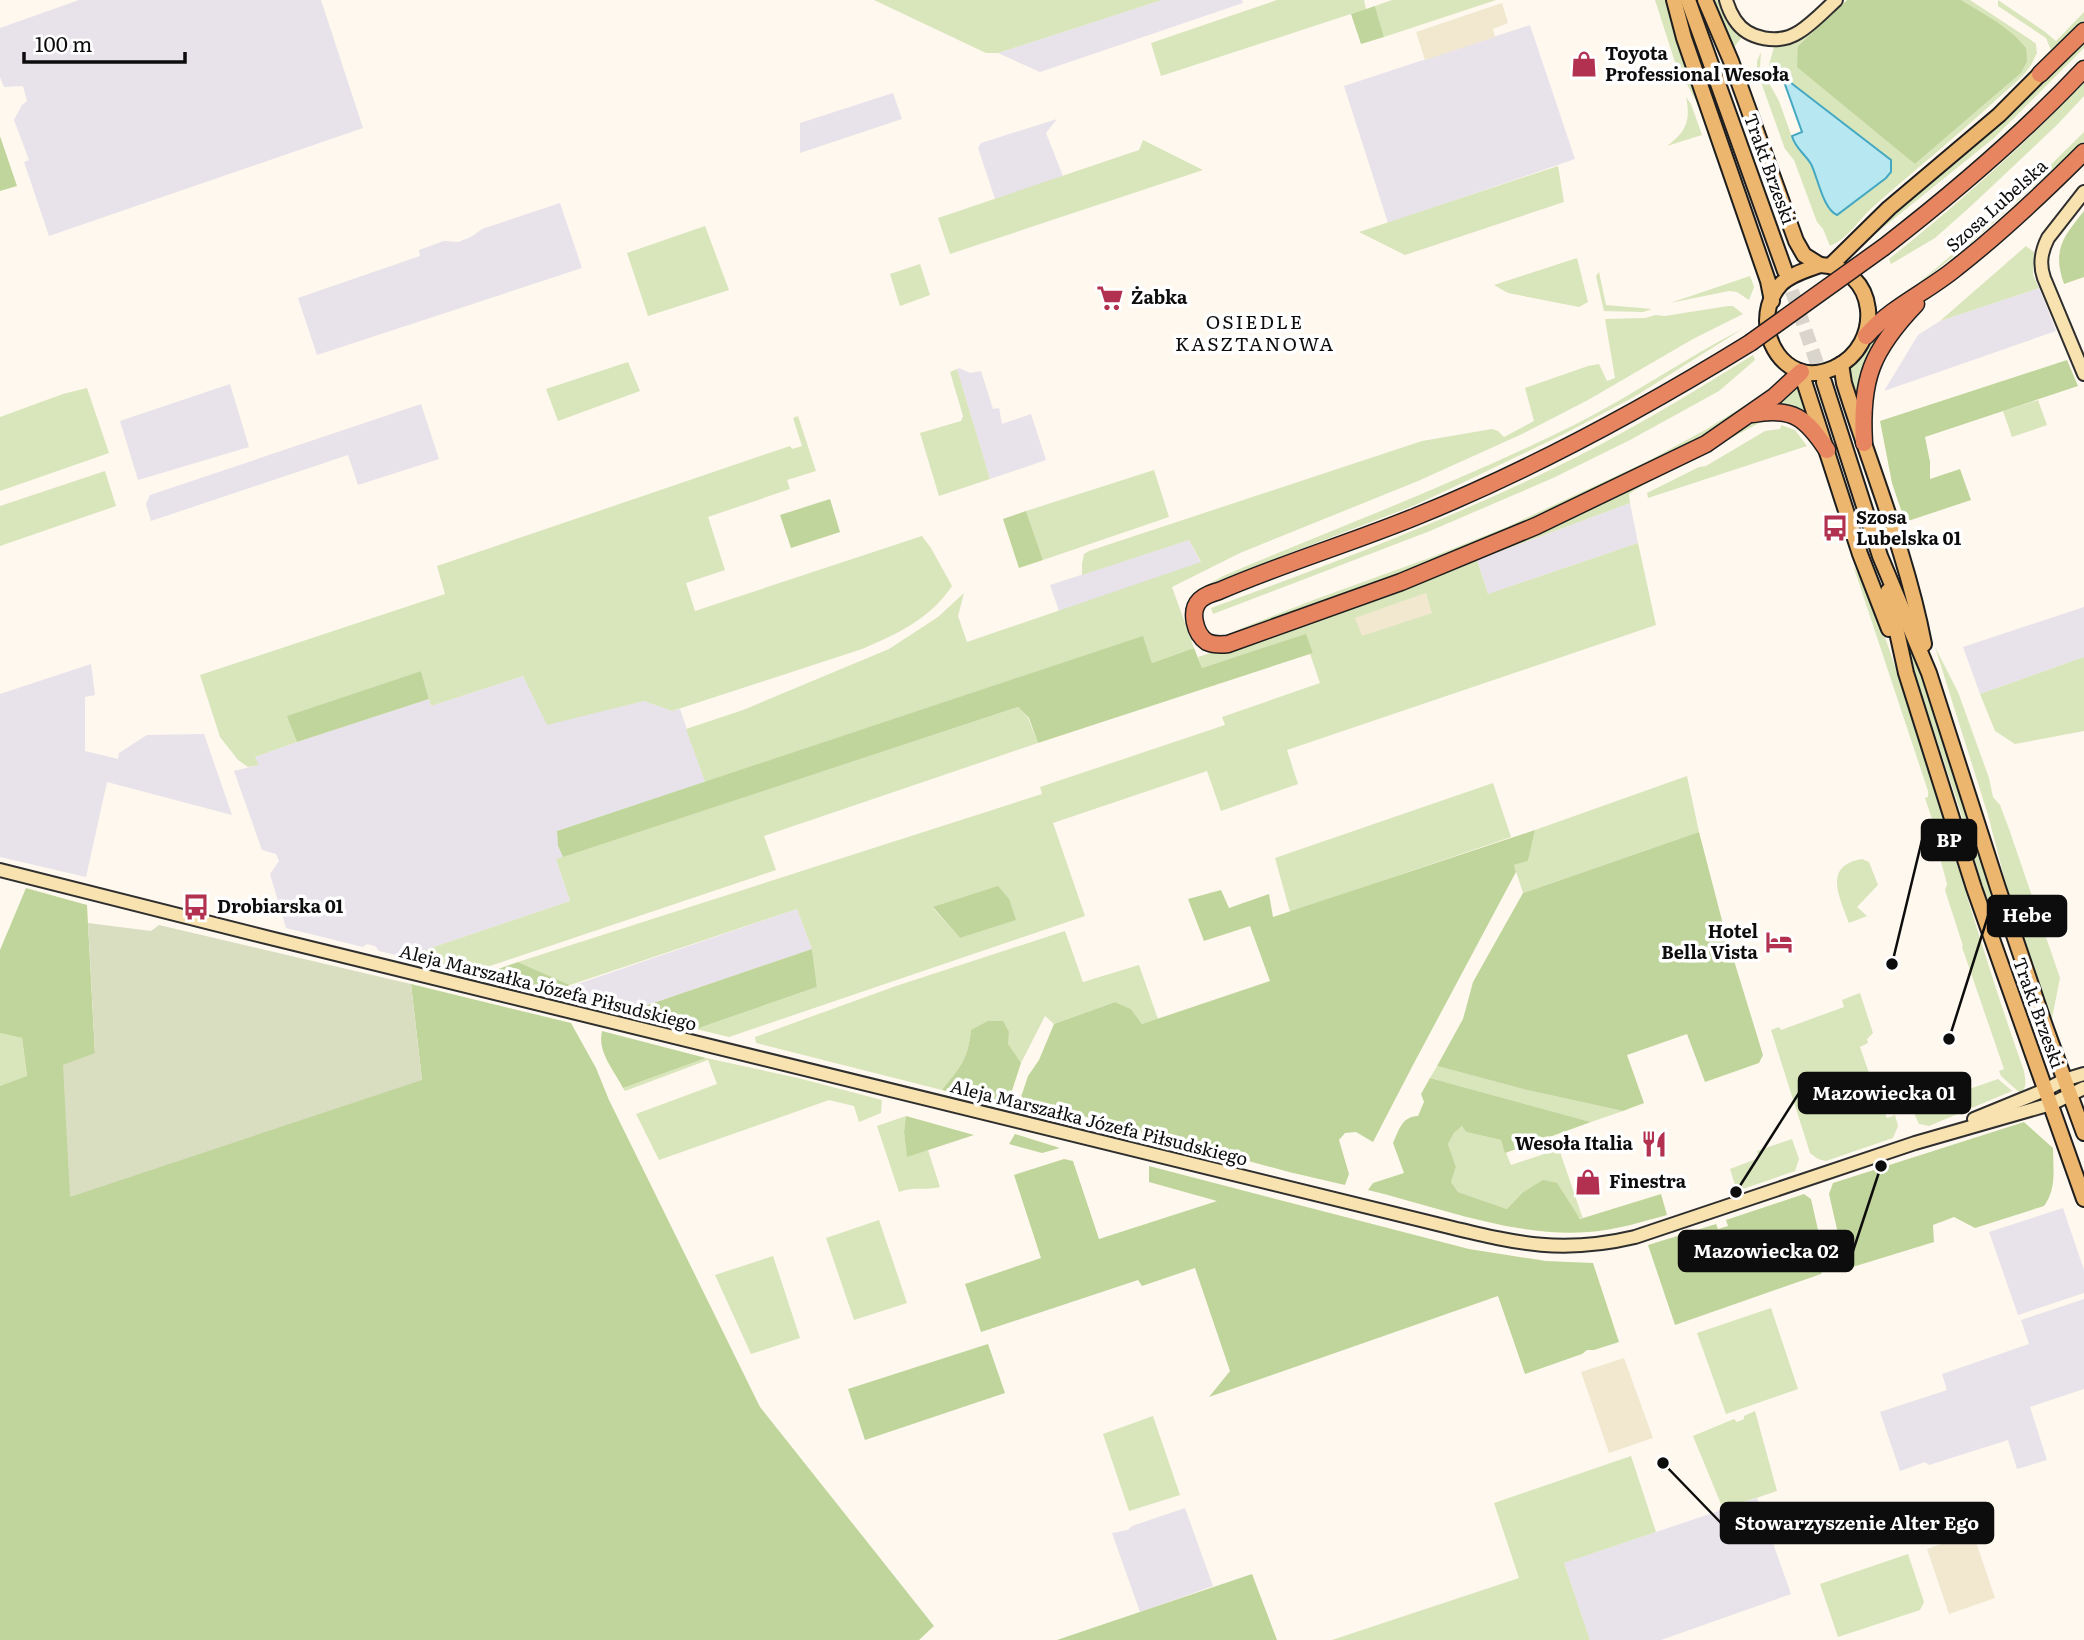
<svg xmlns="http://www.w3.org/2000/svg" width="2084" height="1640" viewBox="0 0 2084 1640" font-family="Literata,serif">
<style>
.industrial{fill:#e8e2eb}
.farmland{fill:#f2e8d0}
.green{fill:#d9e5bb;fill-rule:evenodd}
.forest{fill:#c0d59b}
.cemetery{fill:#dadec1}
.water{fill:#b7e7f1;stroke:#44a8c2;stroke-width:2}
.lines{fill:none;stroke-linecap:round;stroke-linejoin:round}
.primary-tunnel{stroke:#dad5cc;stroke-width:14;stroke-dasharray:14 7;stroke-linecap:butt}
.secondary-casing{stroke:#2f2f2f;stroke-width:16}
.primary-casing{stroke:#1e1e1e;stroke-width:18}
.highway-casing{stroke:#1e1e1e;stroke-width:19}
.secondary{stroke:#f8e2af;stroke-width:12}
.primary{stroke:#edb66f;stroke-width:14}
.highway{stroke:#e88561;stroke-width:16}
.highway-bridge-casing{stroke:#1e1e1e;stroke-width:19;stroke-linecap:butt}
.highway-bridge{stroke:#e88561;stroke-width:16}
.labels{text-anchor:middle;stroke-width:7;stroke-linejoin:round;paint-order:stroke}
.poi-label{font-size:18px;font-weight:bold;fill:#0d0d0d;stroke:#fff;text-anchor:start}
.street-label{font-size:18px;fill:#0d0d0d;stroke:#fff}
.neighbourhood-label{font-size:19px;letter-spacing:2px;fill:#0d0d0d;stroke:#fff}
.leader{fill:none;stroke:#0d0d0d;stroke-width:2.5}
.callout-dot{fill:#0d0d0d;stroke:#fff;stroke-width:2.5}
.callout{fill:#0d0d0d;stroke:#0d0d0d;stroke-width:2.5}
.callout-label{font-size:19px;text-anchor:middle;font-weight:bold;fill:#fff}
</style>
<rect width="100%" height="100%" fill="#fef8ee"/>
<g class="industrial">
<path d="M79 0H321L363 128 49 236 24 162 29 160 14 120 22 105 27 101 23 86 4 87 0 77V28Z"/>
<path d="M1162 0H1242L1243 3 1040 72 998 53Z"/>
<path d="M1530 25 1575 159 1388 223 1344 86Z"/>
<path d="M893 93 902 119 800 153V123Z"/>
<path d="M1057 119 1046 133 1063 176 995 199 978 148 981 143Z"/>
<path d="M560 203 582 268 317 355 298 298 420 256 419 250 444 241 458 242 471 237 482 229Z"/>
<path d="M2039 288 2056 331 1884 391 1918 335 1940 321Z"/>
<path d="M959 368 970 373 981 371 993 409 999 408 1002 424 1031 414 1046 460 990 479 957 369Z"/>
<path d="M230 384 249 447 138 480 120 421Z"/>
<path d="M421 404 439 459 358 485 348 455 151 521 146 504 150 495Z"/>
<path d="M1630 503 1638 543 1488 594 1477 560Z"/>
<path d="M1189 540 1201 563 1059 611 1050 585Z"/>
<path d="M2084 607V657L1980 694 1963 647Z"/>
<path d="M91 664 95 695 85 697V751L118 759 119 753 147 735 204 734 232 815 107 782 86 877 0 857V694Z"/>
<path d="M523 676 547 724 644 701 672 711 680 709 705 782 557 831 558 846 563 857 556 859 570 901 404 957 379 951 375 946 367 944 363 947 286 928 270 874 279 861 276 854 262 850 234 771 258 765 255 757 297 742 429 699 431 706Z"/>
<path d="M797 909 812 949 627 1012 554 992Z"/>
<path d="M2063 1208 2084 1270V1293L2018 1315 1989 1232Z"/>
<path d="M2084 1299V1389L2030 1407 2047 1460 2017 1469 2008 1440 1929 1465 1925 1462 1900 1471 1880 1412 1947 1390 1942 1374 2029 1344 2021 1320Z"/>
<path d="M1757 1498 1791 1594 1661 1640H1590L1564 1563Z"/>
<path d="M1185 1508 1213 1586 1140 1612 1112 1533 1128 1530 1132 1526Z"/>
</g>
<g class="farmland">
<path d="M1502 3 1508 23 1493 29 1495 37 1425 60 1416 32Z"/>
<path d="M1426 593 1433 613 1361 637 1354 618Z"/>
<path d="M1624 1358 1653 1438 1609 1453 1581 1372Z"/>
<path d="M1973 1533 1995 1598 1949 1614 1927 1549Z"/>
</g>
<g class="green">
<path d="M874 0H1162L998 53H986Z"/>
<path d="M1277 0H1364L1366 9 1161 76 1151 43Z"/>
<path d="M1392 0H1496L1384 37 1375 6Z"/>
<path d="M1655 0H1669L1671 15 1696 101 1675 62Z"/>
<path d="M1706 0H1719L1727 21 1742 37 1735 46V54Z"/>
<path d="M1961 0H1970L2031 40 2036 44 2037 55 2036 54C2030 73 2011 86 1997 99 1957 136 1915 170 1874 206 1860 218 1848 239 1830 246L1823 229 1817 222 1794 160 1785 149 1757 71V61L1761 52 1760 67 1779 101 1794 143 1810 162 1829 210 1837 215 1886 178 1891 160 1782 76 1778 77 1773 75 1769 65 1774 47C1805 45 1824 20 1845 1L1798 46 1915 164 2021 73 2027 62 2014 35Z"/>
<path d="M1998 0 2044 31 2056 41 2084 12V20L2053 55 2046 38 1998 6Z"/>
<path d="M2084 44V48L1994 138 1864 243 1895 214 2003 122Z"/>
<path d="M2084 83V96L2058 124 1970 207 1935 238 1891 264 1889 259C1958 204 2023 146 2084 83Z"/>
<path d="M1686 97 1691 104 1702 135 1667 146C1686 132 1691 121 1686 97Z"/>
<path d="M2084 132V141L1973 241 1902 297 2006 209Z"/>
<path d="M1143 140 1203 170 950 254 938 218 1139 150Z"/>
<path d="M1558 166 1564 202 1405 255 1359 232Z"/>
<path d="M705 226 729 290 648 316 627 253Z"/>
<path d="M2026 246 2034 252 2033 275 2039 288 1940 321Z"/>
<path d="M1577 258 1588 302 1579 307 1508 293 1494 285Z"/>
<path d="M920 264 930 295 900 306 890 274Z"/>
<path d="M1599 272 1606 305 1652 309 1643 312 1604 311 1596 276Z"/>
<path d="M1750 276 1754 287 1749 300 1737 292 1729 291 1670 303Z"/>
<path d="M1728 306H1733L1743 314 1693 339 1588 400 1520 435 1418 481 1240 553 1172 587 1194 648 1152 663 1143 637 705 782 686 729 743 710 889 649 938 617 964 593 958 616 967 642 1201 562 1189 540 1082 575V564L1084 554 1089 551 1422 441 1492 429 1498 431 1504 437 1534 421 1525 388 1588 366 1599 364 1607 381 1615 378 1605 319 1645 318 1656 315 1665 316Z"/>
<path d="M1744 328 1634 397 1564 434 1456 486 1413 506 1207 585 1223 576 1256 562C1365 517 1472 476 1578 423 1635 394 1687 357 1744 328Z"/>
<path d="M1880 329H1883C1867 353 1859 380 1856 408L1846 367 1861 360Z"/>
<path d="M1753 355 1755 360 1719 391 1630 440 1553 478 1430 531 1213 614 1211 608C1326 566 1440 523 1550 470 1621 436 1687 396 1753 355Z"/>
<path d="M628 362 640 391 558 421 546 389Z"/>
<path d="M957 369 990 479 939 496 920 433 961 421 963 416 950 372Z"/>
<path d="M1798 383 1810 418 1774 405Z"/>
<path d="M87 388 109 453 0 491V417L63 394Z"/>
<path d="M1767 392 1711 432 1540 517 1448 557 1311 606 1232 632 1316 599 1432 557 1509 526 1646 462 1705 430Z"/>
<path d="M2038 400 2047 425 2012 437 2003 411Z"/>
<path d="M798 416 816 471 787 480 790 489 708 517 725 570 686 583 695 611 922 536 931 548 952 586C930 619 897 634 862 649L672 711 644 701 547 725 523 676 431 706 421 671 288 716 297 742 255 757 259 765 248 767 238 760 220 737 200 675 445 594 437 566 790 446 792 449 802 446 793 418Z"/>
<path d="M1770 419 1761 422 1643 485 1629 494 1630 503 1477 560 1488 594 1638 543 1656 625 1287 750 1298 784 1221 811 1207 771 1053 823 1085 916 729 1037 696 1029 817 987 812 949 797 909 570 985 518 962 1042 794 1040 787 1225 725 1222 717 1320 683 1310 654 1313 653 1306 635 1202 668 1198 657 1367 601 1477 560 1629 490 1715 446 1756 421ZM1426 593 1432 613 1362 636 1355 618ZM933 908 1015 920 960 938Z"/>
<path d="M1781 425 1795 430 1807 446 1648 498 1647 493 1699 467 1706 466 1765 431 1780 429Z"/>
<path d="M1154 470 1169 517 1043 560 1026 511Z"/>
<path d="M105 471 116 506 0 546V506Z"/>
<path d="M1853 565C1884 621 1900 685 1920 745 1955 854 1986 964 2024 1071 2025 1079 2028 1088 2020 1093L2001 1076 1999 1071 2004 1069 1962 947 1963 946 1945 890 1947 884 1937 846 1940 843 1925 798 1928 797V791Z"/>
<path d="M1898 610 1915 654 2010 946 1984 891 1960 810 1909 656Z"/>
<path d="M1935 647 1958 692 1989 778 1993 797 2000 805 2009 829 2060 978 2051 1023 2007 888 1988 815Z"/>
<path d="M2084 657V731L2015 744 1995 731 1980 694Z"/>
<path d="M1018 707 1028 718 1038 743 764 836 776 870 469 973 404 957 570 901 556 859Z"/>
<path d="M1687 776 1699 832 1523 893 1514 865 1528 861 1535 830Z"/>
<path d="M1493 783 1511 837 1290 912 1275 858Z"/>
<path d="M1862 859 1869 862 1878 885 1857 907 1867 916 1849 923C1840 897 1822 866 1862 859Z"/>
<path d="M1065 931 1083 982 1139 965 1158 1019 1142 1024 1131 1009 1115 1002 1054 1024 1045 1016 1021 1063 1007 1044 1009 1032 971 1030C968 1060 960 1067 942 1090L756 1043 755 1037 896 986Z"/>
<path d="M1860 993 1873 1033 1867 1039 1868 1043 1860 1047 1883 1114 1885 1113 1887 1118 1895 1115 1898 1126 1893 1138 1826 1161 1818 1159 1810 1153 1771 1030 1779 1027 1781 1030 1844 1007 1842 1000Z"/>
<path d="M0 1033 22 1038 27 1077 0 1086Z"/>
<path d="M706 1058 798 1078 882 1100 881 1113 859 1122 854 1106 829 1100 659 1160 636 1114 717 1084 708 1060 625 1091 623 1088Z"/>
<path d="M1437 1066 1527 1090 1623 1111 1591 1122 1430 1078Z"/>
<path d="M1998 1079 2012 1091 1929 1126 1919 1124 1913 1111 1915 1108Z"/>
<path d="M906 1116 904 1132 907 1156 928 1150 940 1187C924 1191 915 1186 899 1192L877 1126Z"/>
<path d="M1462 1126 1466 1132 1501 1140 1511 1165 1559 1149 1583 1219 1522 1193 1507 1209 1458 1192 1451 1182 1456 1167 1448 1144 1454 1133Z"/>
<path d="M1792 1139 1799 1159 1795 1171 1737 1191 1730 1169 1759 1158 1757 1151Z"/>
<path d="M879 1220 907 1303 854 1320 826 1238Z"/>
<path d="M773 1256 800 1338 751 1354 715 1275Z"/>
<path d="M1771 1308 1798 1389 1726 1414 1697 1333Z"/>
<path d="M1755 1411 1777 1491 1723 1509 1693 1436 1734 1419 1737 1422 1744 1419V1416Z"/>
<path d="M1153 1416 1180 1495 1129 1511 1103 1434Z"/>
<path d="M1631 1456 1656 1532 1564 1563 1590 1640H1332L1519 1578 1494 1503Z"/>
<path d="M1908 1554 1924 1602 1920 1610 1838 1637 1820 1584Z"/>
</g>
<g class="forest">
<path d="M1847 0H1961L1997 22 2014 35 2026 48 2027 62 2021 73 1915 164 1797 67 1798 46Z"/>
<path d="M1375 6 1384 37 1361 44 1351 14Z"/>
<path d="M0 136 17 186 0 191Z"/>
<path d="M2084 211V277L2064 284C2052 250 2063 237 2084 211Z"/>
<path d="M2067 360 2078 386 1925 437 1930 462V479L1960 469 1971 500 1905 522 1892 483 1880 421Z"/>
<path d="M830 499 840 532 791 548 780 515Z"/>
<path d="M1026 511 1043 560 1019 568 1003 519Z"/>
<path d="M1306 634 1313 653 1038 743 1029 718 1018 707 563 857 558 846 557 831 1143 636 1152 663 1194 648 1202 668Z"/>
<path d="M421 671 429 699 297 742 287 716Z"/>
<path d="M1535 830 1528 861 1514 865 1516 872 1413 1065 1373 1142 1356 1132 1345 1133 1339 1140 1349 1174 1345 1185 1289 1172 1068 1112 1017 1109 1028 1076 1039 1060 1054 1024 1115 1002 1131 1009 1142 1024 1270 981 1250 926 1204 941 1188 899 1221 890 1229 908 1269 894 1273 917Z"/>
<path d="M1699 832 1724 928 1763 1055 1759 1063 1705 1082 1687 1034 1627 1055 1644 1103 1623 1111 1527 1090 1437 1066 1463 1019 1473 982 1523 893Z"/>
<path d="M998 886 1009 899 1016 920 960 938 933 907Z"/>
<path d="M26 888 87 905 95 1054 422 1080 411 984 571 1023 596 1068 609 1100 760 1407 934 1626 919 1640H0V1086L27 1076 22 1038 0 1033V950Z"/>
<path d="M812 949 817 987 696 1029 627 1012Z"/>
<path d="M518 962 570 985 554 992 479 976Z"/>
<path d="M988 1021H1003L1009 1032 1008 1044 1021 1063 1007 1106 942 1090C960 1067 968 1060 971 1030Z"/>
<path d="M602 1031 706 1058 623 1088C614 1070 597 1052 602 1031Z"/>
<path d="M1430 1078 1591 1122 1505 1153 1501 1140 1466 1132 1462 1126 1454 1133 1448 1144 1456 1167 1451 1182 1458 1192 1507 1209 1522 1193 1543 1180 1557 1183 1580 1219 1661 1194 1667 1215C1641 1222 1616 1230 1589 1232 1516 1238 1438 1207 1368 1190L1373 1183 1404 1173 1393 1143C1399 1130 1402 1116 1418 1116L1424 1102 1421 1094Z"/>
<path d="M906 1116 974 1135 907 1157 904 1132Z"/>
<path d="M2024 1122 2053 1148C2053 1168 2057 1189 2044 1206L1975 1228 1954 1217 1933 1225 1934 1242 1846 1269 1829 1194 1833 1183Z"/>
<path d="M1015 1134 1060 1148 1042 1153 1009 1144Z"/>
<path d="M1064 1159 1073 1161 1099 1239 1217 1201 1149 1182V1166L1469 1249 1546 1261 1593 1263 1619 1342 1594 1350H1587L1582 1354 1525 1374 1498 1296 1209 1397 1230 1371 1195 1268 1142 1286 1138 1280 981 1332 965 1284 1041 1258 1014 1175Z"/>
<path d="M1804 1194 1811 1199 1826 1265 1821 1274 1675 1325 1648 1245 1716 1224 1718 1229 1728 1226 1726 1220Z"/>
<path d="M988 1344 1005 1393 865 1440 848 1389Z"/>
<path d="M1252 1574 1277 1640H1057Z"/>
</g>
<path class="cemetery" d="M88 923 151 931 159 925 411 984 422 1080 70 1197 63 1065 95 1053Z"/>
<path class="water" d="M1782 76 1891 160V172L1886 178 1837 215C1823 209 1818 178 1811 164 1805 154 1795 148 1792 136L1802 132Z"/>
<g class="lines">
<path class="primary-tunnel" d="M1785 271 1823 381"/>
<g class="secondary-casing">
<g id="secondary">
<path d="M1726 0C1728 7 1731 14 1735 20 1748 40 1779 45 1799 32 1812 24 1824 11 1836 0"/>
<path d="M2084 192 2048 238C2041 252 2039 264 2044 278L2084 374"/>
<path d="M0 870 270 938 1449 1227C1519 1244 1563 1254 1635 1237L1915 1143 2051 1104 2084 1088"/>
<path d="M1974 1119 2045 1090 2064 1080 2084 1074"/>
</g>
</g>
<g class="primary-casing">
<g id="primary">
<path d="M1674 0 1684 38 1768 281 1772 301"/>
<path d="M1688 0 1785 271"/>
<path d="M1705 0 1731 61 1796 241 1804 255 1820 265"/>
<path d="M1820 265C1878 267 1885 345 1834 368 1822 373 1809 376 1797 370 1765 356 1757 309 1781 284 1791 274 1807 270 1820 265Z"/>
<path d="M1831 265 1889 208 1999 115 2040 74"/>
<path d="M1841 364 1844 383C1871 469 1907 555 1924 644"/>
<path d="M1801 372 1860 554 1889 629"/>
<path d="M1824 382 1880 556 1929 673 1998 888 2045 1026 2084 1133"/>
<path d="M1888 591 1906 673 1974 888 2084 1199"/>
</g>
</g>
<g class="highway-casing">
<g id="highway">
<path d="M2040 74 2084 31"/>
<path d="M1884 247C1955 192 2023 134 2084 69"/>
<path d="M1866 336C1891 307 1927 292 1956 268 2002 232 2043 193 2084 152"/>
<path d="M1750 343C1643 409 1533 469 1417 516 1351 543 1284 563 1219 591 1212 593 1205 595 1200 600 1189 611 1195 634 1207 642 1214 645 1221 645 1228 644L1401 582 1536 526 1706 444 1775 396 1801 372"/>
<path d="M1753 414C1793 407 1806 418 1827 450"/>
<path d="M1864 443C1860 379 1872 350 1916 304"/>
</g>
</g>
<use href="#secondary" class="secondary"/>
<use href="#primary" class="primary"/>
<use href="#highway" class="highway"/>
<g class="highway-bridge-casing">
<path id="highway-bridge" d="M1750 343 1884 247"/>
</g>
<use href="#highway-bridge" class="highway-bridge"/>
</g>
<defs>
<g id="shop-bare" transform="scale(2.1)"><path d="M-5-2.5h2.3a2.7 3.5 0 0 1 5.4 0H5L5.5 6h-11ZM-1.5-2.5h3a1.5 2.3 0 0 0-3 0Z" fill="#b23050" stroke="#fff" stroke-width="2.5" paint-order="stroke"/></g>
<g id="supermarket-bare" transform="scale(2.1)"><path d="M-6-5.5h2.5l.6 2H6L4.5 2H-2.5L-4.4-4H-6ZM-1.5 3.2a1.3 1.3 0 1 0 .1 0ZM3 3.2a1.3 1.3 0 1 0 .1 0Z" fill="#b23050" stroke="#fff" stroke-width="2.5" paint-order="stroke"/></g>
<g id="bus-bare" transform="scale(2.1)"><path d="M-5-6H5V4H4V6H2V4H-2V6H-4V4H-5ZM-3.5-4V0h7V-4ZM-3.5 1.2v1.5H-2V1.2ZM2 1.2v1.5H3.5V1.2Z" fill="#b23050" stroke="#fff" stroke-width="2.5" paint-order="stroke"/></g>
<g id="hotel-bare" transform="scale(2.1)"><path d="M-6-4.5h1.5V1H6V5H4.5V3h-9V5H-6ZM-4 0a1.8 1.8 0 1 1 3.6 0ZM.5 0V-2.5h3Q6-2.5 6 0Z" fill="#b23050" stroke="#fff" stroke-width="2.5" paint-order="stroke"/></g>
<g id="restaurant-bare" transform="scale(2.1)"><path d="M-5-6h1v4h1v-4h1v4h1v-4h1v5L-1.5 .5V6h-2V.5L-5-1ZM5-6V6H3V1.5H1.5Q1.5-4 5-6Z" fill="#b23050" stroke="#fff" stroke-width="2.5" paint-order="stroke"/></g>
</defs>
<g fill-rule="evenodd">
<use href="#shop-bare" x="1584" y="64"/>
<use href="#supermarket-bare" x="1110" y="298"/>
<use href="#bus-bare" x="1835" y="528"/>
<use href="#bus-bare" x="196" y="907"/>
<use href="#hotel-bare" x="1779" y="942"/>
<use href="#restaurant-bare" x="1654" y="1144"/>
<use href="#shop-bare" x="1588" y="1182"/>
</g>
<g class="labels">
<g class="poi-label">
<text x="1605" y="60">Toyota<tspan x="1605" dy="21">Professional Wesoła</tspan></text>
<text x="1131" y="304">Żabka</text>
<text x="1856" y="524">Szosa<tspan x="1856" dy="21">Lubelska 01</tspan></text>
<text x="217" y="913">Drobiarska 01</text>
<text x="1758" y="938" text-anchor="end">Hotel<tspan x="1758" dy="21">Bella Vista</tspan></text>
<text x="1633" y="1150" text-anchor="end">Wesoła Italia</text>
<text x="1609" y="1188">Finestra</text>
</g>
<g class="street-label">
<text transform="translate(1769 169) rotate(70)" y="6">Trakt Brzeski</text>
<text transform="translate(1997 206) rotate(-42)" y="6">Szosa Lubelska</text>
<text transform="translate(548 988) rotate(14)" y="6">Aleja Marszałka Józefa Piłsudskiego</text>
<text transform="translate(2038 1013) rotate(70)" y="6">Trakt Brzeski</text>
<text transform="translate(1099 1123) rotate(14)" y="6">Aleja Marszałka Józefa Piłsudskiego</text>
</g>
<g class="neighbourhood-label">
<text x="1255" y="329">OSIEDLE<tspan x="1255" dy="22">KASZTANOWA</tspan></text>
</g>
</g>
<path class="leader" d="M1892 964L1922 840M1949 1039L1988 916M1736 1192L1799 1093M1881 1166L1853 1251M1663 1463L1721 1523"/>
<g class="callout-dot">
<circle cx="1892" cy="964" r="7"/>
<circle cx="1949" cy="1039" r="7"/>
<circle cx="1736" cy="1192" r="7"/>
<circle cx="1881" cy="1166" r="7"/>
<circle cx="1663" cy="1463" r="7"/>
</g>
<g class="callout">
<rect x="1922" y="820" width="54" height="40" rx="7"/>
<rect x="1988" y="896" width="78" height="40" rx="7"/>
<rect x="1799" y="1073" width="171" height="40" rx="7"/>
<rect x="1679" y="1231" width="174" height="40" rx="7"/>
<rect x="1721" y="1503" width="272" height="40" rx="7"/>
</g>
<g class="callout-label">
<text x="1949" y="847">BP</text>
<text x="2027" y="922">Hebe</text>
<text x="1884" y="1100">Mazowiecka 01</text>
<text x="1766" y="1258">Mazowiecka 02</text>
<text x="1857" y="1530">Stowarzyszenie Alter Ego</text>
</g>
<path d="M24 52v10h161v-10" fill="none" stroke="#0d0d0d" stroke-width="3.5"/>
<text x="35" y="52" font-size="21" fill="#0d0d0d" stroke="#ffffff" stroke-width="5" paint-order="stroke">100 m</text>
</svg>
